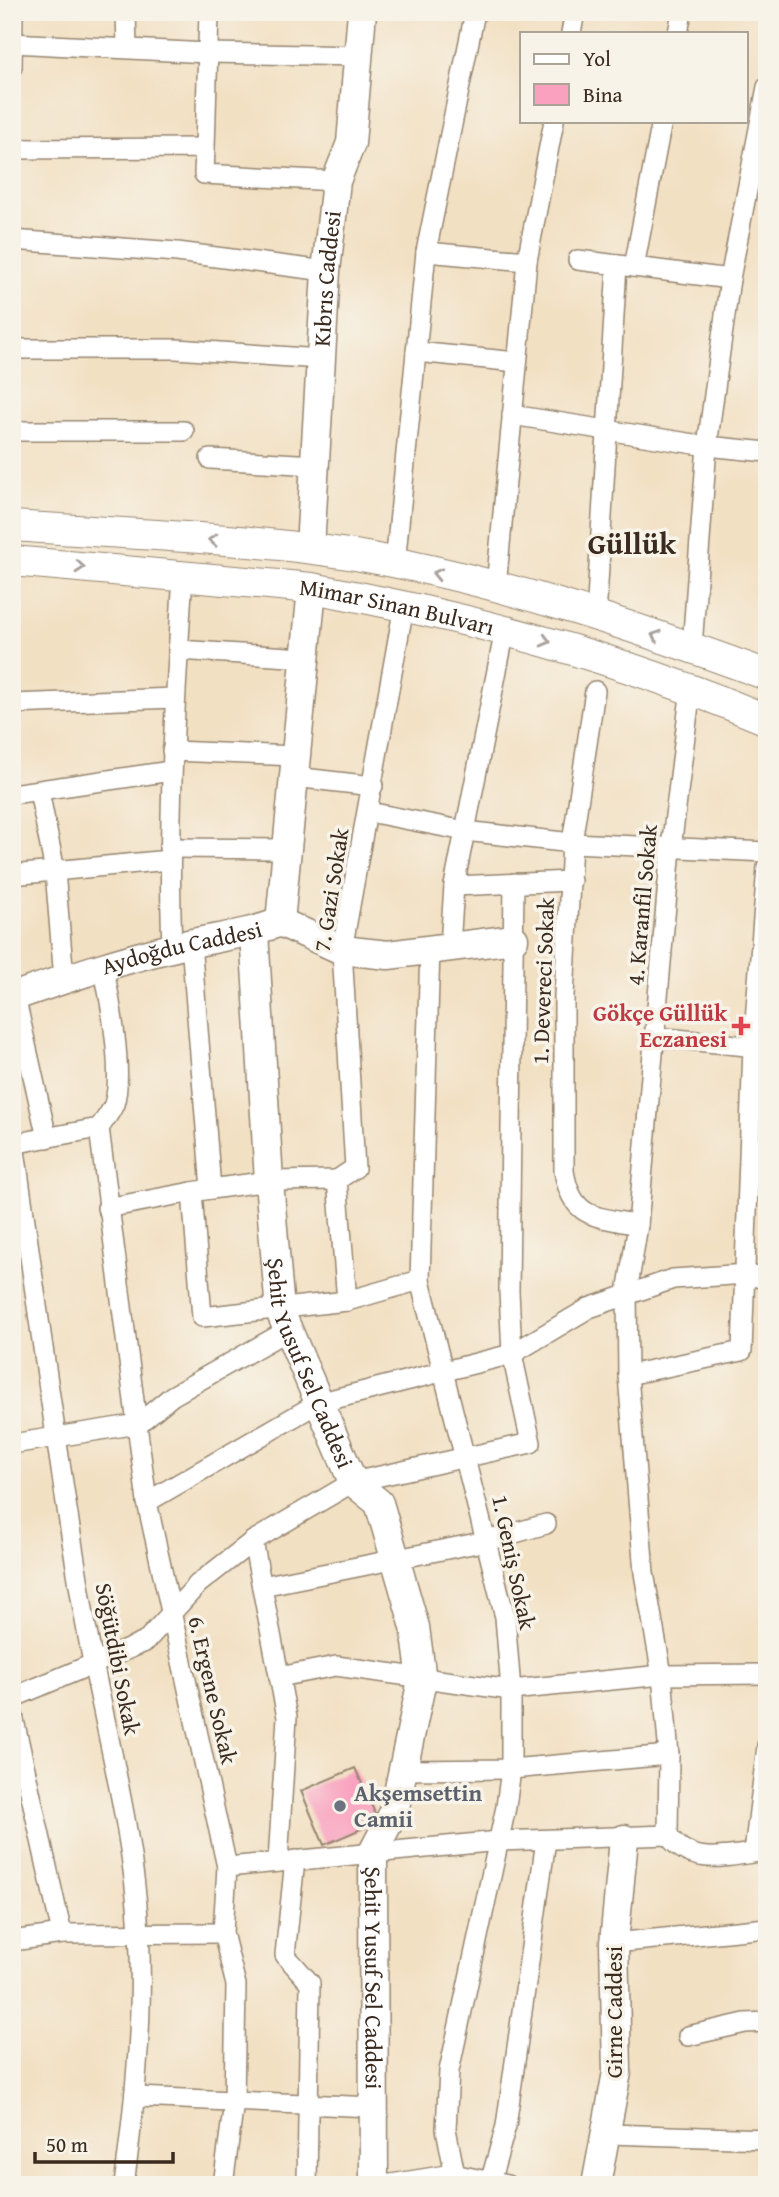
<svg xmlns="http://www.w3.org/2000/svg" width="779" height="2197" viewBox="0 0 779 2197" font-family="'Gentium Book Plus',serif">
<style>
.building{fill:#f9a1bf}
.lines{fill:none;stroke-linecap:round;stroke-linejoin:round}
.minor-casing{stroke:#968570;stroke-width:22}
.secondary-casing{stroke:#968570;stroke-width:31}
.primary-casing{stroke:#968570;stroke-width:32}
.minor{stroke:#fff;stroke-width:19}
.secondary{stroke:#fff;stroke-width:28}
.primary{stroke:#fff;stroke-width:30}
.oneway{stroke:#a79f9a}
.health-dot{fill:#e0444e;stroke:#f7f3e8;stroke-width:2.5}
.worship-dot{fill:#6b7280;stroke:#f7f3e8;stroke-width:2.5}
.labels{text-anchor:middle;stroke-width:7;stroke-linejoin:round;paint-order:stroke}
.street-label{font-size:23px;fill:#3b2a1e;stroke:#f7f3e8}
.health-label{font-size:23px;font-weight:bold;fill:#be3a42;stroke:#f7f3e8;text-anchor:end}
.worship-label{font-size:23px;font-weight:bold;fill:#5b616d;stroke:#f7f3e8;text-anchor:start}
.district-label{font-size:30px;font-weight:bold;fill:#3b2a1e;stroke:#f7f3e8}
</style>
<rect width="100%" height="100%" fill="#f7f3e8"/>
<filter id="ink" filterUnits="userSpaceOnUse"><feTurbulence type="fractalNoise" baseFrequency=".0143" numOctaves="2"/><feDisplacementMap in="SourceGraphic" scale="14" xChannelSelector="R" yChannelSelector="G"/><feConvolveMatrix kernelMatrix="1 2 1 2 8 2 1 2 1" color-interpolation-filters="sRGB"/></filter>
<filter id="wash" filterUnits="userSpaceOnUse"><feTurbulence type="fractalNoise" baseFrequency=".00686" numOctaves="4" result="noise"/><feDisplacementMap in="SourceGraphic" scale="28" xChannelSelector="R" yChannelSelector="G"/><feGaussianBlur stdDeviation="1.57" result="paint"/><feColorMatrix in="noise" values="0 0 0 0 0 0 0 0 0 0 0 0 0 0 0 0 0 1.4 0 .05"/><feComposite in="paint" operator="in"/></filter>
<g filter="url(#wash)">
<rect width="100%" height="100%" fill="#f2e0c3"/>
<g id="blocks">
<path class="building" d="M355 1768 375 1813 368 1826 324 1845 301 1791Z"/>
</g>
</g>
<g filter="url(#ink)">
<use href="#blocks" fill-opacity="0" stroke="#968570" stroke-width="2"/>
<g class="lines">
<g class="minor-casing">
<g id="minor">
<path d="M126 12 127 48"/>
<path d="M571 33 575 12"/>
<path d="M678 33 682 12"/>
<path d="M12 43 208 53 359 56"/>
<path d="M12 67 13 12"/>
<path d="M205 148 209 12"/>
<path d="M12 149 205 148 204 174 336 181"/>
<path d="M12 240 177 252 326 271"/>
<path d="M426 252 527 261 554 121"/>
<path d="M578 260 730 279"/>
<path d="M634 267 662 121"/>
<path d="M12 349H176L320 359"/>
<path d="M416 352 517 362"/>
<path d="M512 415 707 446 767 452"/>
<path d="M12 431H184"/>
<path d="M210 459 315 465"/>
<path d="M395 564 426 252 475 12"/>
<path d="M496 587 527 261"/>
<path d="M596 617 617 265"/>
<path d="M692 647 707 446 730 279 767 87"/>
<path d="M178 650 305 658"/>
<path d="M595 691 572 843 564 996V1171C572 1220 596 1216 638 1225"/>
<path d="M12 704 175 698"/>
<path d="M172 751 296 756"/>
<path d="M294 777 373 786"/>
<path d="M39 791 55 871 64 979"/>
<path d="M12 794 171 771"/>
<path d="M369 812 465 831 572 843 767 852"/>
<path d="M169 848 288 849"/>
<path d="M12 875 169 860"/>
<path d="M454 886 571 881"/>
<path d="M191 943 211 1189 192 1192 202 1317 347 1301 420 1280"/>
<path d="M450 946 454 886 505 630"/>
<path d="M172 947C167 823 175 700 183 575"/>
<path d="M430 948 420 1280 505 1617 511 1690V1769L506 1807 449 2071 446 2129 457 2185"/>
<path d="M103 966C110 998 124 1074 114 1104 111 1112 104 1121 99 1128L147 1502 227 1867 223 1933 236 1985 234 2102 223 2185"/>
<path d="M15 996 47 1138"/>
<path d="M656 1037 767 1048"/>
<path d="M14 1143C36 1299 57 1454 83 1609 101 1716 133 1823 139 1932 144 2014 135 2103 124 2185"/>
<path d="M12 1144 99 1128"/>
<path d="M211 1189 269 1181 337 1180"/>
<path d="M107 1208 192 1192"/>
<path d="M347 1301 337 1180 355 1168 342 950 404 606"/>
<path d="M628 1375 742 1351 753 1047 767 867"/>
<path d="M12 1444 138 1424 172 1396 288 1330"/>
<path d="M147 1502 318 1403 512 1354 589 1308 673 1279 747 1274 767 1280"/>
<path d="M253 1541 287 1717 278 1862"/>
<path d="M262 1586 487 1541 546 1524"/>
<path d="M279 1677 336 1666 511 1690 662 1675 767 1674"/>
<path d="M12 1698 145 1642 198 1584 253 1541 353 1482 531 1443 512 1354 509 1291 514 883"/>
<path d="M12 1711 62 1934"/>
<path d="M403 1770 511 1769 669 1755"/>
<path d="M668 1835 669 1755 662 1675 644 1573 628 1375 627 1293 638 1225 671 848 691 688"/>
<path d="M754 1852 767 1746"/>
<path d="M295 1860 285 1955 310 1983 307 2185"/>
<path d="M227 1867 499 1841 668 1835C692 1869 730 1855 767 1851"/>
<path d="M12 1941 62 1934 223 1933"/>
<path d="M614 1943 767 1928"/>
<path d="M688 2036 745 2023 767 2022"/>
<path d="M136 2097 374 2107"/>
<path d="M608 2134 767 2139"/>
<path d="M491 2179 506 2126 546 1840"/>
<path d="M385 2185 453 2174 507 2185"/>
</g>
</g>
<g class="secondary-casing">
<g id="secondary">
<path id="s1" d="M310 548 326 271 336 181 351 143 362 12"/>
<path d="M280 922 312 588"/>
<path id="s2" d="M254 932 269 1181 280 1311 353 1482 379 1503 415 1627 422 1680 394 1812 373 1852 374 2185"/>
<path id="s3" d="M12 997C65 979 117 961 171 948 208 938 245 936 280 922L342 950 388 955 514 939"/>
<path d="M596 2185 617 2072 614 1943 624 1839"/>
</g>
</g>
<g class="primary-casing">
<g id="primary">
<path d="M12 526C126 534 242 537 355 555 495 579 634 626 767 675"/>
<path id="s4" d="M12 561 312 588C471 617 618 657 767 720"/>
</g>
</g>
<use href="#minor" class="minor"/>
<use href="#secondary" class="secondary"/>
<use href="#primary" class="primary"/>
</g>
<defs><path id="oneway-chevron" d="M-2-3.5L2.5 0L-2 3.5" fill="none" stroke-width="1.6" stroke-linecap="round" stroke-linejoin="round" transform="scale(1.75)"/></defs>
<g class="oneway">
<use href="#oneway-chevron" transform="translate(213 540) rotate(-176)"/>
<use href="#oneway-chevron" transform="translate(80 567) rotate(5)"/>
<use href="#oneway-chevron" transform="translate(437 574) rotate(-167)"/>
<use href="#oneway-chevron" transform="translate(656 636) rotate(-162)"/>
<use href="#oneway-chevron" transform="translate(546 641) rotate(15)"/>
</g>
</g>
<path class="health-dot" d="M737.5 1015.5h7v7h7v7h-7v7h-7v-7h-7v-7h7z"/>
<circle class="worship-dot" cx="340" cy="1806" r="7"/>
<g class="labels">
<g class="street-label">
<text dy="8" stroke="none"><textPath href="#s1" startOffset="270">Kıbrıs Caddesi</textPath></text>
<text dy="8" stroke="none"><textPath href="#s4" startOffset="388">Mimar Sinan Bulvarı</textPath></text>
<text transform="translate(331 890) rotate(-81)" y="8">7. Gazi Sokak</text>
<text transform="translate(642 905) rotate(-85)" y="8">4. Karanfil Sokak</text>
<text dy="8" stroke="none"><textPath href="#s3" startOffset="177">Aydoğdu Caddesi</textPath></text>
<text transform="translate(543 981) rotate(-88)" y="8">1. Devereci Sokak</text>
<text dy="8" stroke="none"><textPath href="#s2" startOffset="438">Şehit Yusuf Sel Caddesi</textPath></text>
<text transform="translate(514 1562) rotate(78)" y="8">1. Geniş Sokak</text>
<text transform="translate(118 1659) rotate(79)" y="8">Söğütdibi Sokak</text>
<text transform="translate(213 1690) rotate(77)" y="8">6. Ergene Sokak</text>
<text dy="8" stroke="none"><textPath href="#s2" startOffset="1088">Şehit Yusuf Sel Caddesi</textPath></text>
<text transform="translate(614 2012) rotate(-90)" y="8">Girne Caddesi</text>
</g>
<g class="health-label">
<text x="727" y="1021">Gökçe Güllük<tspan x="727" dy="26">Eczanesi</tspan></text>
</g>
<g class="worship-label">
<text x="354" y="1801">Akşemsettin<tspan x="354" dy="26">Camii</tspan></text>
</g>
<g class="district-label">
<text x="632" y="554">Güllük</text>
</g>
</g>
<rect width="779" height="2197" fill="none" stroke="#f7f3e8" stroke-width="42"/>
<rect x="520" y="32" width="228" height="91" fill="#f7f3e8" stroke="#aca397" stroke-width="2"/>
<rect x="534" y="54" width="35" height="10" fill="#ffffff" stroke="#aca397" stroke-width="2"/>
<text x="583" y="66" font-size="21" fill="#3b2a1e">Yol</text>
<rect x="534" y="84" width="35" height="21" fill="#f9a1bf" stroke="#aca397" stroke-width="2"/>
<text x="583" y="102" font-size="21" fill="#3b2a1e">Bina</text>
<path d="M35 2152v10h138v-10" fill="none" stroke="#3b2a1e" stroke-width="3.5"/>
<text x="46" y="2152" font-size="21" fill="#3b2a1e" stroke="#f7f3e8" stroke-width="5" paint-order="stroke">50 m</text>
</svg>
